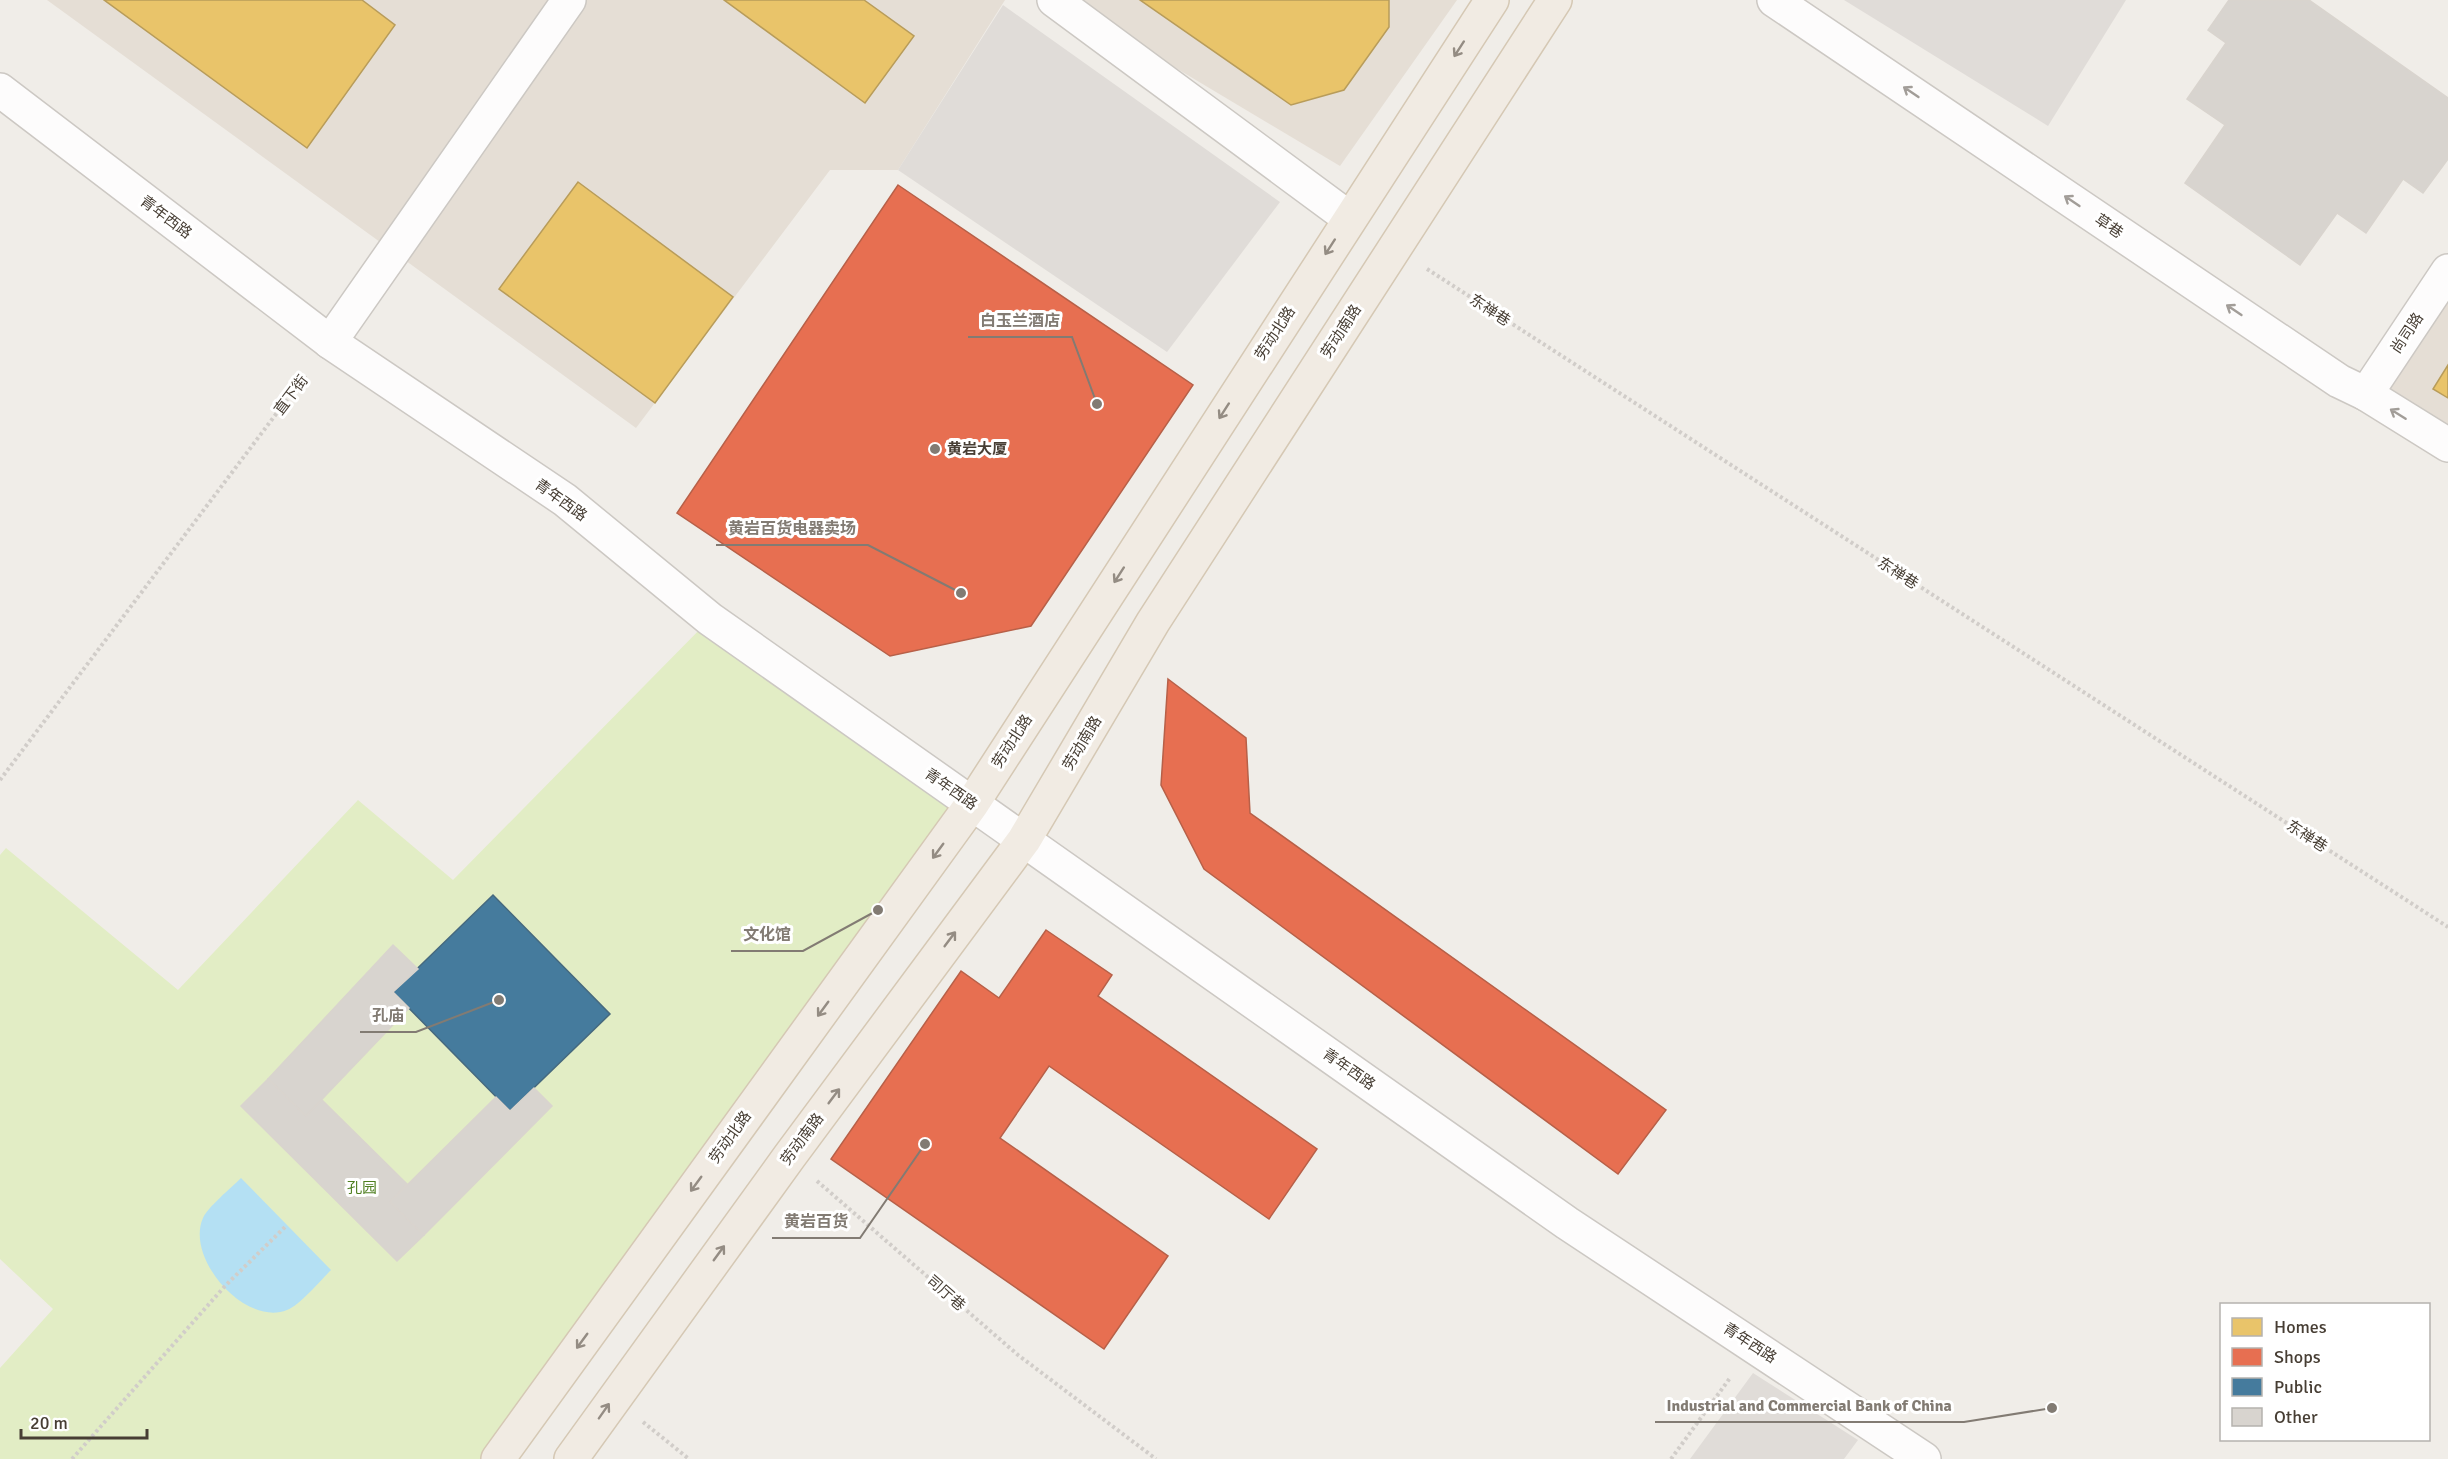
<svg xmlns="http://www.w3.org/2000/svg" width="2448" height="1459" viewBox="0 0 2448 1459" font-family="Signika,'Noto Sans SC',sans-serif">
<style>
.residential{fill:#e5ded5}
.green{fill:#e2edc5}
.parking{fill:#e0dcd8}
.water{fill:#b4e0f3}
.homes{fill:#e9c46a;stroke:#b89c5a;stroke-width:1.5}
.shops{fill:#e76f51;stroke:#b76048;stroke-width:1.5}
.public{fill:#457b9d;stroke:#46697e;stroke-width:1.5}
.building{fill:#d8d4cf;stroke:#d9d4ce;stroke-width:1.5}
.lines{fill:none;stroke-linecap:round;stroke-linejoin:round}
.minor-casing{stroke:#ccc8c3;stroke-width:36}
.major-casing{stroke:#d5c8b4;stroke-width:36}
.path{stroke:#d1cdc9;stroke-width:4;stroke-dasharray:3 3;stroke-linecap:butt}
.minor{stroke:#fdfcfc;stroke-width:33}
.major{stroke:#f1ebe3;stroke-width:33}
.oneway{stroke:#948c83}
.oneway2{stroke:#a29d98}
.poi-dot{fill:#827b73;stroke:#fff;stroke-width:2}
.labels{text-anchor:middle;stroke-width:6;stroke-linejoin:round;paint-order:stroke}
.street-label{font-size:15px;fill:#473e34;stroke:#fff}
.poi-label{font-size:15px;font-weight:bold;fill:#473e34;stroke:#fff;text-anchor:start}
.park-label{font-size:15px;fill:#4f7f21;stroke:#fff}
.leader{fill:none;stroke:#827b73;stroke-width:2}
.callout-dot{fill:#827b73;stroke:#fff;stroke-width:2}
.callout-label{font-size:16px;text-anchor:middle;font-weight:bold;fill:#827b73;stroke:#fff;stroke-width:6;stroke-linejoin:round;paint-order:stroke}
</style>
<rect width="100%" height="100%" fill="#f0ede8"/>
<g class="residential">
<path d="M47 0H1005L898 170H830L636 428Z"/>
<path d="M1062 0H1457L1340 166Z"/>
<path d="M2448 271V445L2366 394Z"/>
</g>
<path class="green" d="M710 619 972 804 504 1459H0V1368L53 1309 0 1259V855L6 848 178 990 358 800 453 880Z"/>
<g class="parking">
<path d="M1844 0H2126L2048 126Z"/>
<path d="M1003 5 1280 202 1167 352 898 170Z"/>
<path d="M1753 1373 1858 1440 1844 1459H1690Z"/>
</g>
<path class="water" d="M241 1178 331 1270C321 1280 299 1306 287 1310 245 1327 185 1258 203 1218 208 1207 231 1188 241 1178Z"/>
<g class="homes">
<path d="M104 0H362L395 25 307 148Z"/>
<path d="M724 0H864L914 36 865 103Z"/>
<path d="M1140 0H1389V27L1344 90 1291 105Z"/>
<path d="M578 182 733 297 655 403 499 289Z"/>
<path d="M2448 365V398L2433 389Z"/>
</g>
<g class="shops">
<path d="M898 185 1193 385 1031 626 890 656 677 513Z"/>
<path d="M1168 679 1246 738 1250 813 1666 1110 1618 1174 1204 869 1161 785Z"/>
<path d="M1046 930 1112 975 1098 996 1317 1149 1269 1219 1049 1066 1000 1138 1168 1256 1104 1349 831 1159 961 971 999 998Z"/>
</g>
<path class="public" d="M493 895 610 1014 510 1111 393 992Z"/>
<g class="building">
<path d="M2229 0H2309L2448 98V159L2423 193 2403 179 2366 233 2337 213 2300 265 2185 183 2225 125 2187 99 2226 43 2208 30Z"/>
<path d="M393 945 418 969 393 992 409 1008 306 1116 268 1079Z"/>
<path d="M268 1079 306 1116 322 1100 407 1184 390 1202 424 1235 397 1261 241 1106Z"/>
<path d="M534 1088 552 1106 424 1235 390 1202 496 1097 510 1111Z"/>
</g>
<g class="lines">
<g class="minor-casing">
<g id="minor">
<path d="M1054 0 1349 218"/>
<path d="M1774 0 2339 381 2366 394 2448 445"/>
<path d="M0 90 330 342 565 500 710 619 1567 1223 1924 1459"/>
<path d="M330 342 569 0"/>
<path d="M2366 394 2448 271"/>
</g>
</g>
<g class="major-casing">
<g id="major">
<path d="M498 1459 972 804 1492 0"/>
<path d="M571 1459 789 1157 1024 840 1153 622 1555 0"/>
</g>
</g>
<g class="path">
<path d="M1427 269 2448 927"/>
<path d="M0 780 307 373"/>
<path d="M817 1181 1018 1355 1156 1459"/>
<path d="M643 1422 689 1459"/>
<path d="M72 1459 225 1286 287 1225"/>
<path d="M1671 1459 1730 1378"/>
</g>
<use href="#minor" class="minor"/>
<use href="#major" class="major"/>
</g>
<defs><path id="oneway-shaft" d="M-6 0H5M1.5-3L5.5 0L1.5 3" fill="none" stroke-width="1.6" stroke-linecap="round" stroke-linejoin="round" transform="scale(1.5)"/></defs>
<g class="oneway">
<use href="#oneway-shaft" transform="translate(1459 49) rotate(123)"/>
<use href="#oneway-shaft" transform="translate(1330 247) rotate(123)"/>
<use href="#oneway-shaft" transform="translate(1224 411) rotate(123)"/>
<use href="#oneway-shaft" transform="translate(1119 575) rotate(123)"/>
<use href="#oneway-shaft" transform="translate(938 851) rotate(126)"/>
<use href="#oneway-shaft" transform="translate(950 939) rotate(-53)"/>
<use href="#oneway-shaft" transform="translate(823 1009) rotate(126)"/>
<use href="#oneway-shaft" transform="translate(834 1096) rotate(-53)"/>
<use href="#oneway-shaft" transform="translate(696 1184) rotate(126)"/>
<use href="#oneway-shaft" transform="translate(719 1253) rotate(-54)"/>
<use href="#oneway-shaft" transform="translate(582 1341) rotate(126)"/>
<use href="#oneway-shaft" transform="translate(604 1411) rotate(-55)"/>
</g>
<g class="oneway2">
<use href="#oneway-shaft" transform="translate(1911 92) rotate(-146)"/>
<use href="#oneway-shaft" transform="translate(2072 201) rotate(-146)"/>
<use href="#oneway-shaft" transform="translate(2234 310) rotate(-146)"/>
<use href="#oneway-shaft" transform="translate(2398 414) rotate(-148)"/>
</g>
<circle class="poi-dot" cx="935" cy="449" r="6"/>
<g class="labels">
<g class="street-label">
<text transform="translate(166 217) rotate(37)" y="5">青年西路</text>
<text transform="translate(2109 226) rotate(34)" y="5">草巷</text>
<text transform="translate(1490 310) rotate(33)" y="5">东禅巷</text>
<text transform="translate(1341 331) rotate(-57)" y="5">劳动南路</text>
<text transform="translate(1275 333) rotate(-57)" y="5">劳动北路</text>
<text transform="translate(2407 333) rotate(-56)" y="5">尚司路</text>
<text transform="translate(291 395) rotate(-53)" y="5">直下街</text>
<text transform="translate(561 500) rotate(36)" y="5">青年西路</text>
<text transform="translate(1898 573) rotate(33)" y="5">东禅巷</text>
<text transform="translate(1012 741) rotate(-57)" y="5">劳动北路</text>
<text transform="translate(1082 743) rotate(-59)" y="5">劳动南路</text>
<text transform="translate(951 789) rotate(35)" y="5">青年西路</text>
<text transform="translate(2307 836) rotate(33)" y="5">东禅巷</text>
<text transform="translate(1349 1069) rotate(35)" y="5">青年西路</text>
<text transform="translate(730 1137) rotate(-54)" y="5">劳动北路</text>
<text transform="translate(802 1139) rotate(-53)" y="5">劳动南路</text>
<text transform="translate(946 1293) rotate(41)" y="5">司厅巷</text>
<text transform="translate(1750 1343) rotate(33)" y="5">青年西路</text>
</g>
<g class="poi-label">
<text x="947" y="454">黄岩大厦</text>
</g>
<g class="park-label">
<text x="362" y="1193">孔园</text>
</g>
</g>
<path class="leader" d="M1097 404L1072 337H968M961 593L868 545H716M878 910L803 951H731M499 1000L416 1032H360M925 1144L860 1238H772M2052 1408L1964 1422H1655"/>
<g class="callout-dot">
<circle cx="1097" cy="404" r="6"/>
<circle cx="961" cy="593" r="6"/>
<circle cx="878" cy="910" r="6"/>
<circle cx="499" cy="1000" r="6"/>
<circle cx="925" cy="1144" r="6"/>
<circle cx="2052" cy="1408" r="6"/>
</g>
<g class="callout-label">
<text x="1020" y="326">白玉兰酒店</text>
<text x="792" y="534">黄岩百货电器卖场</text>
<text x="767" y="940">文化馆</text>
<text x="388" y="1021">孔庙</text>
<text x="816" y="1227">黄岩百货</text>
<text x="1809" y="1411">Industrial and Commercial Bank of China</text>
</g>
<rect x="2220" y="1303" width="210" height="138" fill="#ffffff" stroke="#b5b2ae" stroke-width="1.5"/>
<rect x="2232" y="1318" width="30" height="18" fill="#e9c46a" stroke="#b5b2ae" stroke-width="1.5"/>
<text x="2274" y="1333" font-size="18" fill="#473e34">Homes</text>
<rect x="2232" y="1348" width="30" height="18" fill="#e76f51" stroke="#b5b2ae" stroke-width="1.5"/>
<text x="2274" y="1363" font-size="18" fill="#473e34">Shops</text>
<rect x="2232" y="1378" width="30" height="18" fill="#457b9d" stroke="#b5b2ae" stroke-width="1.5"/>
<text x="2274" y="1393" font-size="18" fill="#473e34">Public</text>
<rect x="2232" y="1408" width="30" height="18" fill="#d8d4cf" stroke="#b5b2ae" stroke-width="1.5"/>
<text x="2274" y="1423" font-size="18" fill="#473e34">Other</text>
<path d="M21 1429v9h126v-9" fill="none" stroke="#473e34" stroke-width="3"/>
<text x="30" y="1429" font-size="18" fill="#473e34" stroke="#ffffff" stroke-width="4.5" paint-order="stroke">20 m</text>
</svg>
